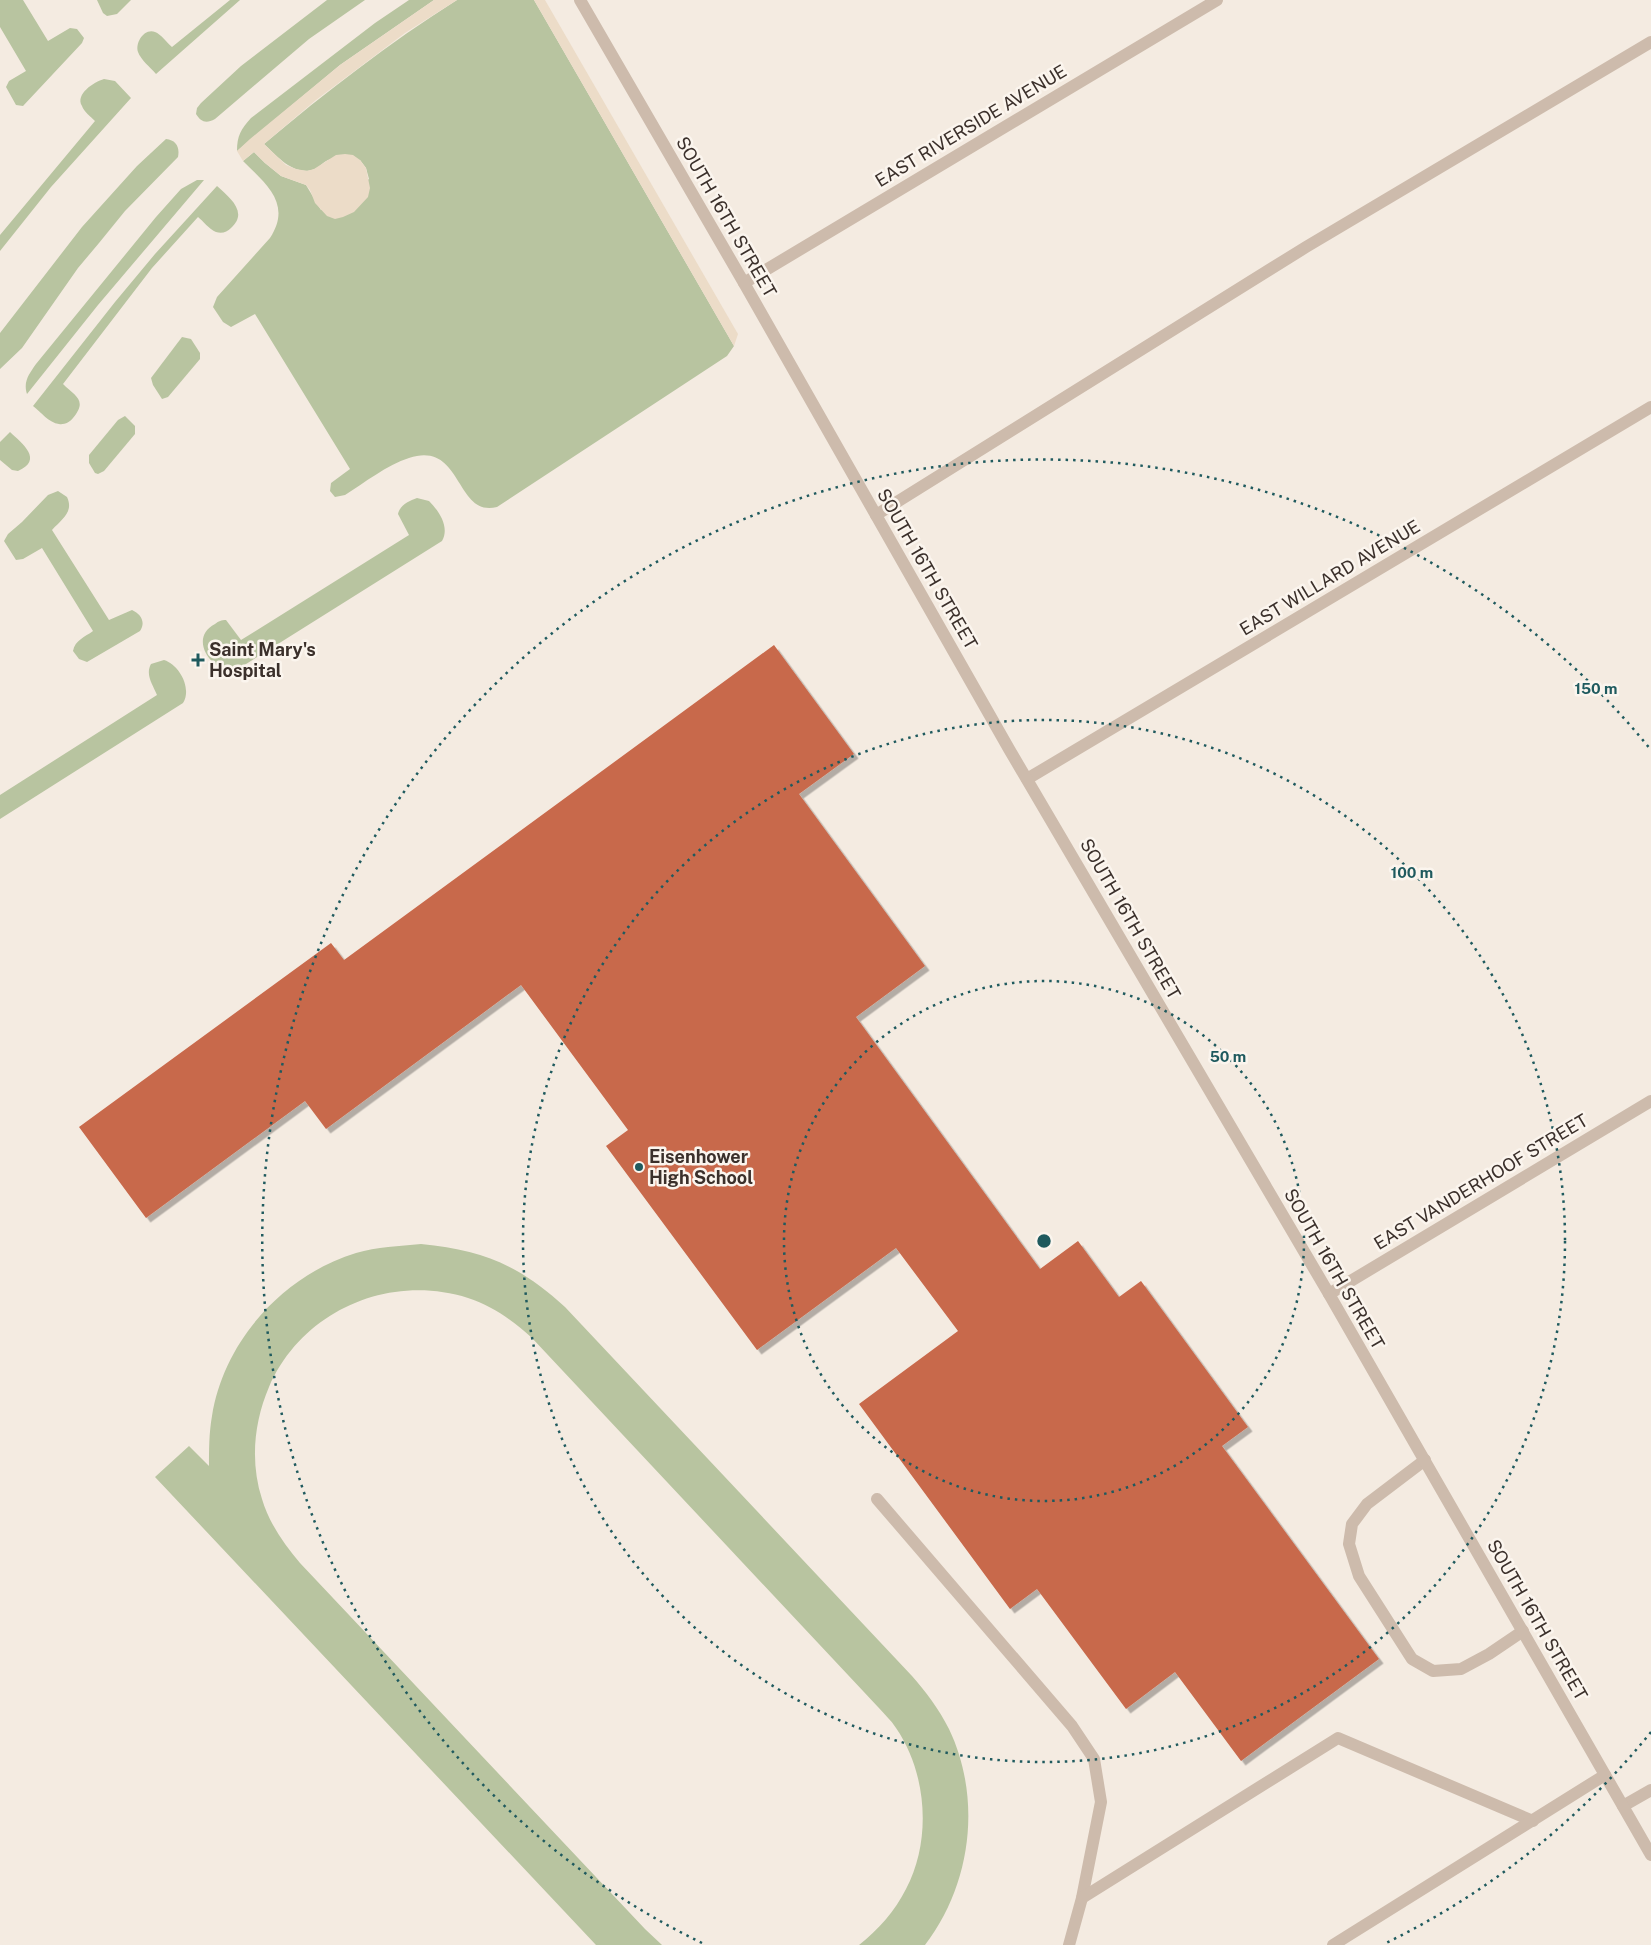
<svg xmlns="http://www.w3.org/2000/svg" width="1651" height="1945" viewBox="0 0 1651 1945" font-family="'Public Sans',sans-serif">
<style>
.green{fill:#b8c4a0}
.plaza{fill:#ecdcc8}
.building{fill:#c8694b;filter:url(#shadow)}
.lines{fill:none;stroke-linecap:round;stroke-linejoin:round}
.service{stroke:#cdbbac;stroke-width:12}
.minor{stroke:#cdbbac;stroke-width:12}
.tertiary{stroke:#cdbbac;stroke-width:12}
.ring{fill:none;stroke:#1f5a5e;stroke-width:2.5;stroke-dasharray:2.5 5}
.poi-dot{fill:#1f5a5e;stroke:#fbf5ee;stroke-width:2}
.labels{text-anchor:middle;stroke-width:5;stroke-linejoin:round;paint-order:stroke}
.street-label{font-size:18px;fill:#3b302b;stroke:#fbf5ee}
.poi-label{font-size:18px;font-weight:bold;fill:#3b302b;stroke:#fbf5ee;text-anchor:start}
.centre{fill:#1f5a5e;stroke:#fbf5ee;stroke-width:2.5}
.ring-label{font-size:15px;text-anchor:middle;font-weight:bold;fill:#1f5a5e;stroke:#fbf5ee;stroke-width:5;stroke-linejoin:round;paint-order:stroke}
</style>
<defs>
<filter id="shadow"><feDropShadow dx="4.5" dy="4.5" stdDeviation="0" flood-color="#0004"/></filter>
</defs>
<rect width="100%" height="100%" fill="#f4ebe1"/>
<g class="green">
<path d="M0 0H23L48 41 70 28 77 29 84 38 82 43 23 106 16 105 6 87 9 81 26 71 0 27Z"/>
<path d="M97 0H131L117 14 107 16 103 13Z"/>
<path d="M230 0H240L156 74C150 67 141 60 138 52 135 43 144 28 155 32 161 34 167 43 172 47Z"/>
<path d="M327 0H365L309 39 215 119C206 124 201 122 196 114L197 108 201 103 241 66Z"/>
<path d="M409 0H434L340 65 237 151C237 136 241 129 251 118L375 23Z"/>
<path d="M457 0H534L734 346 727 356 497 507C455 518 463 440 409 458 387 465 364 483 345 495L335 497 330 491 331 483 350 469 255 314 231 327 223 322 213 307 217 297 270 238C292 204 267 185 243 161L254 152 265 163 281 176 306 185 321 210 369 179 366 168 360 160C353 160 334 158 328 160 323 162 320 167 315 169 294 177 277 156 264 144 326 92 389 43 457 0Z"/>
<path d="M104 79 115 81 131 98 51 187 0 251V235L95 121C91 117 84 112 82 106 75 94 94 82 104 79Z"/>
<path d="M166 139C176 140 180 147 178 157L125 211 99 243 78 268 22 348 0 369V333L82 227 137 166Z"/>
<path d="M197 180H204L98 305 27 394C23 382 29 374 36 364L156 217 181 189Z"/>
<path d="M217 186C229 197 249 212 231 228 227 232 222 234 216 232 209 229 203 221 198 217L152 268 63 384C75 396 88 400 73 418 70 422 64 425 59 424 49 423 41 412 33 406L115 302 155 254Z"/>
<path d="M182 337 191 339 200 353V359L168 397 162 399 153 385 151 378Z"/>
<path d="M125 416 135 426V434L104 471 98 474 95 473 89 463V455L118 420Z"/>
<path d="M10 432C22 443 44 460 18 471L12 470 0 460V442Z"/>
<path d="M58 491 67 497C74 512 62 519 52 530L109 620 132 610C141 614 146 622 140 631L87 662 79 659 73 651C75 640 85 637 93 631L42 548 23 559 16 560 4 541 8 534 22 522 48 495Z"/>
<path d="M417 498 429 501C439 511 450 527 442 541L235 671C211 672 188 638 215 624 219 621 221 620 226 620L241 640 409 535 398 514C400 505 409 501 417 498Z"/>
<path d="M164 660C180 665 192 689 183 703L0 819V795L157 695C153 685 145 675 151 664Z"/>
<path d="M421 1244C483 1250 519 1265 565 1307L912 1676C926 1692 939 1709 949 1729 982 1798 972 1884 925 1945H859C878 1930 895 1911 906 1889 932 1840 927 1773 896 1728 891 1720 884 1714 878 1707L532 1338C513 1321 493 1306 468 1298 389 1273 302 1311 269 1387 254 1422 250 1462 262 1499 269 1523 284 1544 300 1563L645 1929 662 1945H596L155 1477 189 1446 209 1466C209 1450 209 1433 212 1416 224 1340 284 1275 356 1253 377 1247 399 1246 421 1244Z"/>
</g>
<g class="plaza">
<path d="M434 0H457L405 33 316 100 264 144 286 165 296 169 307 171 314 169 336 155 345 154 353 155 360 160 366 168 370 188 368 197 354 212 343 217 335 219 327 216 315 203 310 190 306 185 281 176 265 163 254 152 243 161 237 151 250 139 340 65Z"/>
<path d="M534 0H545L738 334 734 346Z"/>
</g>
<path class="building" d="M774 645 854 754 799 794 925 966 856 1017 1040 1269 1078 1241 1119 1297 1141 1281 1248 1427 1222 1446 1379 1659 1241 1761 1175 1672 1126 1709 1037 1589 1010 1609 859 1404 958 1331 896 1248 757 1350 606 1146 628 1130 521 985 326 1129 305 1101 146 1218 79 1127 331 943 344 960Z"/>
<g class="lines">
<g class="service">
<path d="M876 515 1306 247 1651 42"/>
<path d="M1425 1460 1367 1504 1352 1524 1349 1544 1359 1576 1412 1659 1433 1671 1461 1669 1489 1654 1523 1631"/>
<path d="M877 1499 1072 1726 1094 1759 1101 1802 1082 1898 1069 1945"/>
<path d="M1082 1898 1338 1738 1533 1821"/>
<path d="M1333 1945 1605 1775"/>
</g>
<g class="minor">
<path d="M744 283 1217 0"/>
<path d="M1027 779 1651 407"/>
<path d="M1329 1294 1651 1101"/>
<path d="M1623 1806 1651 1790"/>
</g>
<path class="tertiary" d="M580 0 744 283 1009 749 1329 1294 1651 1855"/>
</g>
<g class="ring">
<circle cx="1044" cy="1241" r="260"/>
<circle cx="1044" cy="1241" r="521"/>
<path d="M1651 1732A781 781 0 0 1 1386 1943M702 1943A781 781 0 1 1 1651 750"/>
</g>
<g class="poi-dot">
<path d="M195.5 652.5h5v5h5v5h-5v5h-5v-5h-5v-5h5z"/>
<circle cx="639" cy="1167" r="5"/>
</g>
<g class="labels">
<g class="street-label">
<text transform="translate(971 126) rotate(-31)" y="6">EAST RIVERSIDE AVENUE</text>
<text transform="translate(726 217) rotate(60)" y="6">SOUTH 16TH STREET</text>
<text transform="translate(927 569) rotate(60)" y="6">SOUTH 16TH STREET</text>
<text transform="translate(1330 578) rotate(-31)" y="6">EAST WILLARD AVENUE</text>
<text transform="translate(1130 919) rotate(60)" y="6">SOUTH 16TH STREET</text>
<text transform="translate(1481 1182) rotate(-31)" y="6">EAST VANDERHOOF STREET</text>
<text transform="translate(1334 1269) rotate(60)" y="6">SOUTH 16TH STREET</text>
<text transform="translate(1537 1620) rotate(60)" y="6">SOUTH 16TH STREET</text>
</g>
<g class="poi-label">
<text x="209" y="656">Saint Mary's<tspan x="209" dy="21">Hospital</tspan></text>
<text x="649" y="1163">Eisenhower<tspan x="649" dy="21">High School</tspan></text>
</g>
</g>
<circle cx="1044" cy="1241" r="8" class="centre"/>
<g class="ring-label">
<text x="1596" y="694">150 m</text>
<text x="1412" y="878">100 m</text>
<text x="1228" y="1062">50 m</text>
</g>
</svg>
